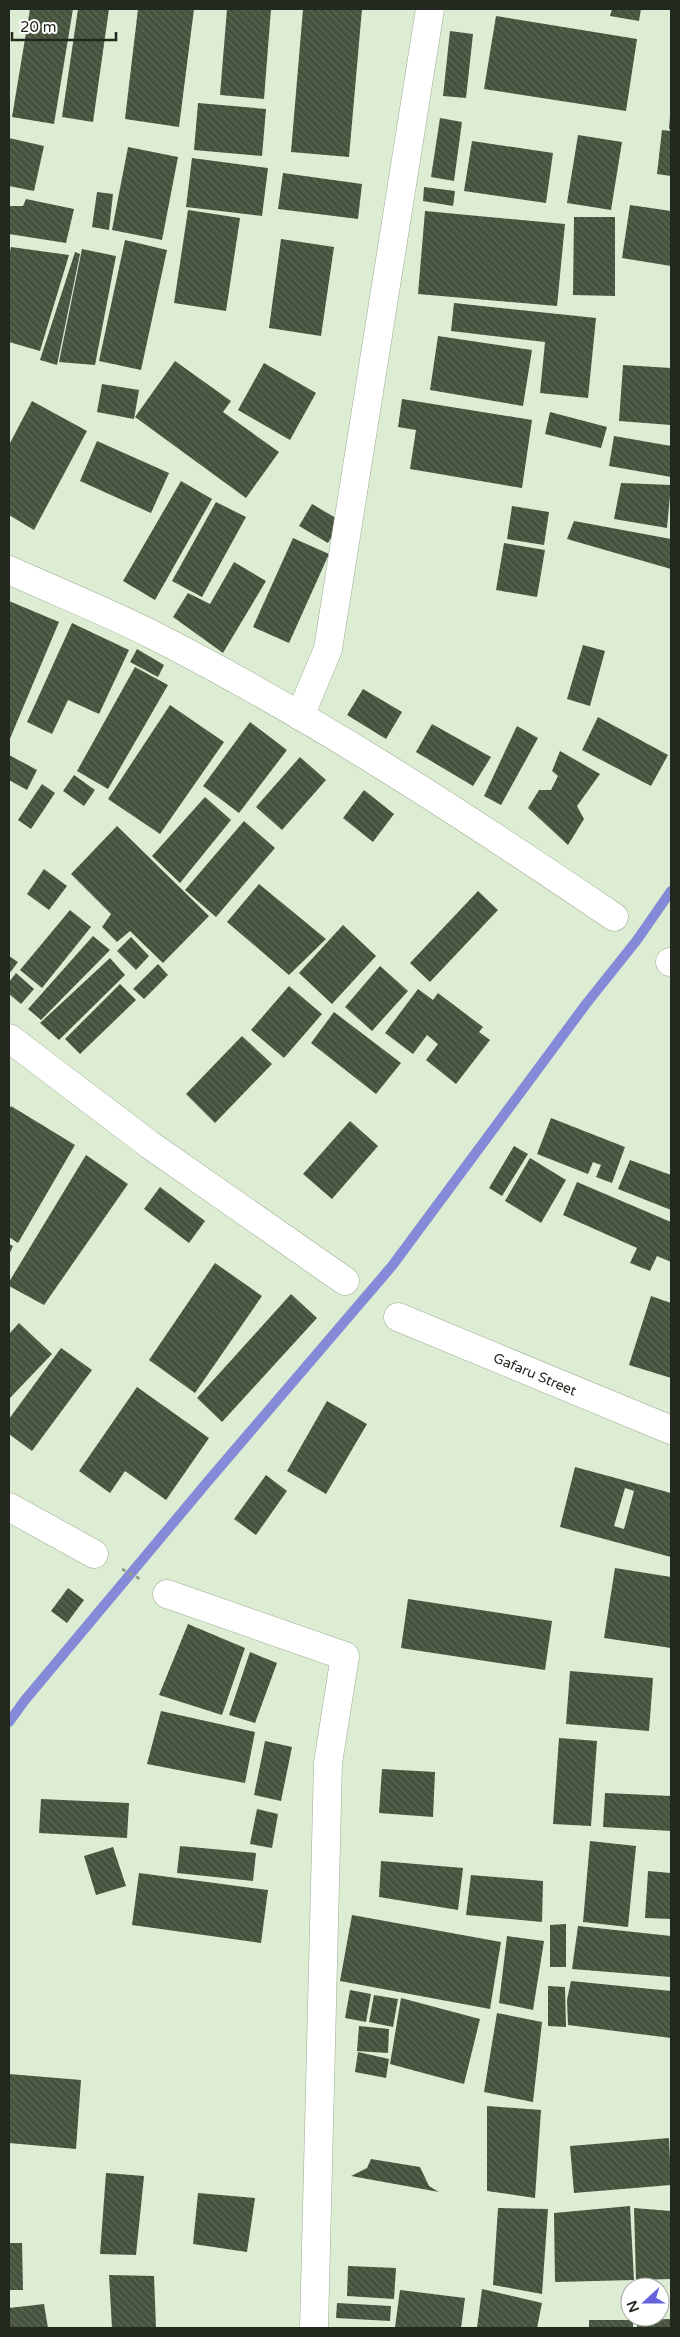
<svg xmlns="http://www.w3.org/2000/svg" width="680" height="2337" viewBox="0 0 680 2337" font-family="'Varela Round',sans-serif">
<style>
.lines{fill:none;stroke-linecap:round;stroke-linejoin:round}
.stream{stroke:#848ad7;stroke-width:10}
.building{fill:url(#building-back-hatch);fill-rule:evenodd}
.minor-casing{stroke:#9cab92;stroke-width:29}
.path{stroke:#929e8b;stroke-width:3;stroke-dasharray:4 4;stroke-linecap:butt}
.minor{stroke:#fff;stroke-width:28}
.labels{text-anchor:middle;stroke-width:5;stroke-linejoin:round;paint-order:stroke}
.street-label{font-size:14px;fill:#22281e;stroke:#fff}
</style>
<defs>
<pattern id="building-back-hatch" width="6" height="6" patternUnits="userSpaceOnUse" patternTransform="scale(1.25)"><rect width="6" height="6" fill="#45523c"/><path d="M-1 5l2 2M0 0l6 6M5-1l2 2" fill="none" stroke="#5d6856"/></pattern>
</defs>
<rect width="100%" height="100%" fill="#ddedd3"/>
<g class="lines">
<path class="stream" d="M9 1722 25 1700 209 1480 392 1266 586 1004 637 940 671 891"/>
</g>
<g class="building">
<path d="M30 9H73L54 124 12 117Z"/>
<path d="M78 9H109L93 122 62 117Z"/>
<path d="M138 9H194L179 127 125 119Z"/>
<path d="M227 9H271L264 99 220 95Z"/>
<path d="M303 9H362L349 157 291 152Z"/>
<path d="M612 9H641L639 21 610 16Z"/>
<path d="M496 16 637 39 626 111 484 89Z"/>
<path d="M450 31 473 34 466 98 443 96Z"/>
<path d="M198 103 266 109 262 156 194 150Z"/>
<path d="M670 116 671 117V129H669Z"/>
<path d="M440 118 462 122 454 181 431 177Z"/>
<path d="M662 130 671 131V176L657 174Z"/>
<path d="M578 135 622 142 611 210 567 203Z"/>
<path d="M9 138 44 146 34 191 9 186Z"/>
<path d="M472 141 553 153 546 203 464 191Z"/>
<path d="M128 147 178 157 162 240 112 230Z"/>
<path d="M192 158 268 168 262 216 186 207Z"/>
<path d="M283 173 362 184 358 219 278 209Z"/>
<path d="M424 187 455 191 453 206 423 201Z"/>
<path d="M97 192 113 194 109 230 92 227Z"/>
<path d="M26 199 74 209 66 243 9 234V206H23Z"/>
<path d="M630 205 671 211V266L622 258Z"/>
<path d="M188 210 240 218 226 311 174 303Z"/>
<path d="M425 211 565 224 557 306 418 294Z"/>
<path d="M574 217H615V296L573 295Z"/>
<path d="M281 239 334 247 321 336 269 328Z"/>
<path d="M125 240 167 250 141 370 99 361Z"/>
<path d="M11 247 69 255 40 351 9 342V255Z"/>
<path d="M82 249 116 256 95 365 59 362Z"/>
<path d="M75 252 80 254 57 365 40 360Z"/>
<path d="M454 303 596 318 588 398 540 393 545 342 451 331Z"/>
<path d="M438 336 532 350 523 406 430 390Z"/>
<path d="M175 361 231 401 223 412 279 452 246 498 135 417Z"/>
<path d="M264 363 316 393 290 440 238 410Z"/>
<path d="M623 365 671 368V425L619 421Z"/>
<path d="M102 384 139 390 134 419 97 412Z"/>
<path d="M402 399 532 420 522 488 410 469 416 430 398 427Z"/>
<path d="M32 401 87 431 34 530 9 515V445Z"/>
<path d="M550 412 607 427 601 448 545 434Z"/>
<path d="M614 436 671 446V477L609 466Z"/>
<path d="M97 441 169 473 151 513 80 481Z"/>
<path d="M181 481 212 499 155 600 123 581Z"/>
<path d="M621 483 671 485 667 528 614 519Z"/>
<path d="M216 502 246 517 202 597 172 581Z"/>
<path d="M312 504 341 521 328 543 299 526Z"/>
<path d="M512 506 549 512 544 545 507 539Z"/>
<path d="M574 521 671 539V569L567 539Z"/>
<path d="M293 538 329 554 289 643 253 627Z"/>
<path d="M504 543 545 550 537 597 496 590Z"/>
<path d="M234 562 266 581 223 653 173 617 188 593 210 604Z"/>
<path d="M9 601 59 622 9 741Z"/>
<path d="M72 623 129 650 99 714 68 700 52 734 27 722Z"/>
<path d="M583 645 605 651 590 706 567 699Z"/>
<path d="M137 649 164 665 158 677 130 662Z"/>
<path d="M135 667 168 685 108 789 77 771Z"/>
<path d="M363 689 402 712 386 739 347 715Z"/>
<path d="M170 705 224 742 160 834 108 799Z"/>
<path d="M598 717 668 755 651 786 582 750Z"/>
<path d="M250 722 287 750 239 813 203 786Z"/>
<path d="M432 724 491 757 473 786 416 752Z"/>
<path d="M517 726 538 738 501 805 484 796Z"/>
<path d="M560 751 600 774 577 806 584 819 568 845 528 808 539 790H551L558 776 552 771Z"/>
<path d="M9 755 37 770 27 790 9 780Z"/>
<path d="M300 757 326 780 282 830 256 807Z"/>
<path d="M74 775 95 790 84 806 63 791Z"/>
<path d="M42 784 55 793 31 829 18 820Z"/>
<path d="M364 790 394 814 373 842 343 818Z"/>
<path d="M205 797 231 820 180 883 152 856Z"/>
<path d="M244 821 275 848 216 917 185 890Z"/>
<path d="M117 826 209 916 163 963 130 931 117 942 102 927 111 914 71 874Z"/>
<path d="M44 869 67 886 49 910 27 894Z"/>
<path d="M259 884 326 939 289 975 227 922Z"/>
<path d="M478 891 498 910 430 982 410 963Z"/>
<path d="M70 910 91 927 42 988 20 970Z"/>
<path d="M343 925 376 956 332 1004 299 973Z"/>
<path d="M93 936 110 950 41 1020 28 1009Z"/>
<path d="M131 937 149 956 136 970 117 951Z"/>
<path d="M9 956 18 962 9 974Z"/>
<path d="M110 958 125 975 59 1040 40 1023Z"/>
<path d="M158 964 168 975 144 999 133 989Z"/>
<path d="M380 966 408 991 372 1031 345 1007Z"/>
<path d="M16 973 34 989 21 1004 9 994V982Z"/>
<path d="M120 984 136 1000 80 1054 65 1039Z"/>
<path d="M289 986 322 1014 284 1058 251 1030Z"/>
<path d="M418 989 433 1000 438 993 483 1027 479 1032 490 1040 456 1084 426 1060 438 1044 427 1035 413 1054 385 1033Z"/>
<path d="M334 1012 401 1063 376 1094 311 1043Z"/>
<path d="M242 1036 272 1064 215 1123 186 1094Z"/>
<path d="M11 1106 75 1145 18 1243 9 1237V1110Z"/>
<path d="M551 1118 625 1147 612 1183 596 1177 601 1165 593 1162 588 1174 537 1154Z"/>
<path d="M350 1121 378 1146 332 1199 303 1174Z"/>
<path d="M514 1146 528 1154 502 1196 489 1188Z"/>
<path d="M86 1155 128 1184 44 1305 9 1286V1282Z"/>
<path d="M530 1158 566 1180 541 1223 505 1201Z"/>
<path d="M630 1160 671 1175V1210L618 1189Z"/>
<path d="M577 1182 671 1222V1262L657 1256 650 1271 630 1263 637 1248 563 1215Z"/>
<path d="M160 1187 205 1221 189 1243 144 1209Z"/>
<path d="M9 1244 13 1246 9 1255Z"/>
<path d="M215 1263 262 1296 195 1393 149 1360Z"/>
<path d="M291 1294 317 1318 222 1422 197 1398Z"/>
<path d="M651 1296 671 1303V1378L629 1365Z"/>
<path d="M19 1323 52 1354 9 1399V1334Z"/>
<path d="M61 1348 92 1370 32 1451 9 1434V1419Z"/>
<path d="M137 1387 209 1438 166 1500 125 1471 110 1493 79 1471Z"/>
<path d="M327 1401 367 1424 326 1494 287 1471Z"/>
<path d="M575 1467 671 1493V1557L560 1527ZM625 1488 634 1491 624 1529 614 1526Z"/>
<path d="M266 1475 287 1491 256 1535 234 1519Z"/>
<path d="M615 1568 671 1577V1648L604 1638Z"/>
<path d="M68 1588 84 1600 67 1623 51 1611Z"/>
<path d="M408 1599 552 1621 545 1670 401 1648Z"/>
<path d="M188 1624 245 1648 222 1715 159 1695Z"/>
<path d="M250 1652 277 1663 255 1723 229 1715Z"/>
<path d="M570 1671 653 1678 649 1731 566 1724Z"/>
<path d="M161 1711 255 1732 245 1783 147 1764Z"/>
<path d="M559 1738 597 1741 591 1826 553 1824Z"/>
<path d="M265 1741 292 1747 281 1801 254 1795Z"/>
<path d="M382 1769 435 1772 433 1817 379 1813Z"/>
<path d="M605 1793 671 1796V1831L603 1827Z"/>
<path d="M41 1799 129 1803 127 1838 39 1833Z"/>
<path d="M257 1809 278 1814 272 1848 250 1844Z"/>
<path d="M590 1841 636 1846 628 1927 583 1922Z"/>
<path d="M180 1846 256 1853 253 1881 177 1873Z"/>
<path d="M113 1847 126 1886 96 1895 84 1856Z"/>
<path d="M381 1861 463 1868 458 1910 379 1897Z"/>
<path d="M648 1871 671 1873V1919L645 1918Z"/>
<path d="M139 1873 268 1890 261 1943 132 1925Z"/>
<path d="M471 1875 543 1881 542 1922 466 1915Z"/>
<path d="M352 1915 501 1942 490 2009 340 1981Z"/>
<path d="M566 1924V1967H550V1925Z"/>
<path d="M578 1926 671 1936V1977L572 1969Z"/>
<path d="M507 1936 544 1941 533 2010 499 2003Z"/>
<path d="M571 1981 671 1991V2038L568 2025 567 2000Z"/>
<path d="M548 1986 565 1987 566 2027 548 2026Z"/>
<path d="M350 1990 371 1994 366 2022 345 2018Z"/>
<path d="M374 1995 398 1999 393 2027 369 2022Z"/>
<path d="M401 1998 480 2019 464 2084 390 2064Z"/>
<path d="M497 2013 542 2022 533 2102 484 2092Z"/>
<path d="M359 2026 389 2029 388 2053 357 2051Z"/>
<path d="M358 2052 389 2059 386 2078 355 2072Z"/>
<path d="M9 2074 81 2080 76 2149 9 2143Z"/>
<path d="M487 2106 541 2110 535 2198 487 2191Z"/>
<path d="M669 2138 671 2185 574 2193 570 2146Z"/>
<path d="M371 2159 420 2167 429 2186 439 2192 351 2176 367 2168Z"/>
<path d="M106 2173 144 2176 136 2255 100 2254Z"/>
<path d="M198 2193 255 2198 247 2252 193 2244Z"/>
<path d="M630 2206 634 2280 555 2282 554 2213Z"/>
<path d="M498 2208 548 2209 542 2294 493 2285Z"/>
<path d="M634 2208 671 2211V2279L636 2280Z"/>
<path d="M9 2243H22L23 2290H9Z"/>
<path d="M348 2266 396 2268 394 2299 347 2296Z"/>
<path d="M109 2275 154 2276 156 2328H112Z"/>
<path d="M482 2289 542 2303 537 2328H477Z"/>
<path d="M400 2290 465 2298 461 2328 395 2327Z"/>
<path d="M337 2303 391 2306 390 2321 336 2318Z"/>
<path d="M44 2304 48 2328H9V2308Z"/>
<path d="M671 2319V2328H637V2320Z"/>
<rect x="589" y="2320" width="44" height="8"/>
</g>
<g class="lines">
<g class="minor-casing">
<g id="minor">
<path d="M9 570C57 592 106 611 153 635 314 717 465 816 614 917"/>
<path d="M300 716 328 649 430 9"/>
<path d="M670 962H671"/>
<path d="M9 1038 150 1145 345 1281"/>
<path d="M398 1317 671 1430"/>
<path d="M9 1507 94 1554"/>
<path d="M167 1594 345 1656 328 1763 314 2328"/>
</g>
</g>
<path class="path" d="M122 1569 140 1579"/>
<use href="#minor" class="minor"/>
</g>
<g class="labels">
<g class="street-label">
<text transform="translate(535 1374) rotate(23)" y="5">Gafaru Street</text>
</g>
</g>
<rect width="680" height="2337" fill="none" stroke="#22281e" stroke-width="20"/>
<g transform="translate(645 2302) rotate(249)"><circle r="24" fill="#ffffff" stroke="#a7a9a5"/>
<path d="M0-4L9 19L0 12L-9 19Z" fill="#6563dc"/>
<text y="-8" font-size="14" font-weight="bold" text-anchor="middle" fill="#22281e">N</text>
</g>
<path d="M12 32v8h104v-8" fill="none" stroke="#22281e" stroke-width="2.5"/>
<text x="20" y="32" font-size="15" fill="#22281e" stroke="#ffffff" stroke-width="4" paint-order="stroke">20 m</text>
</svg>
